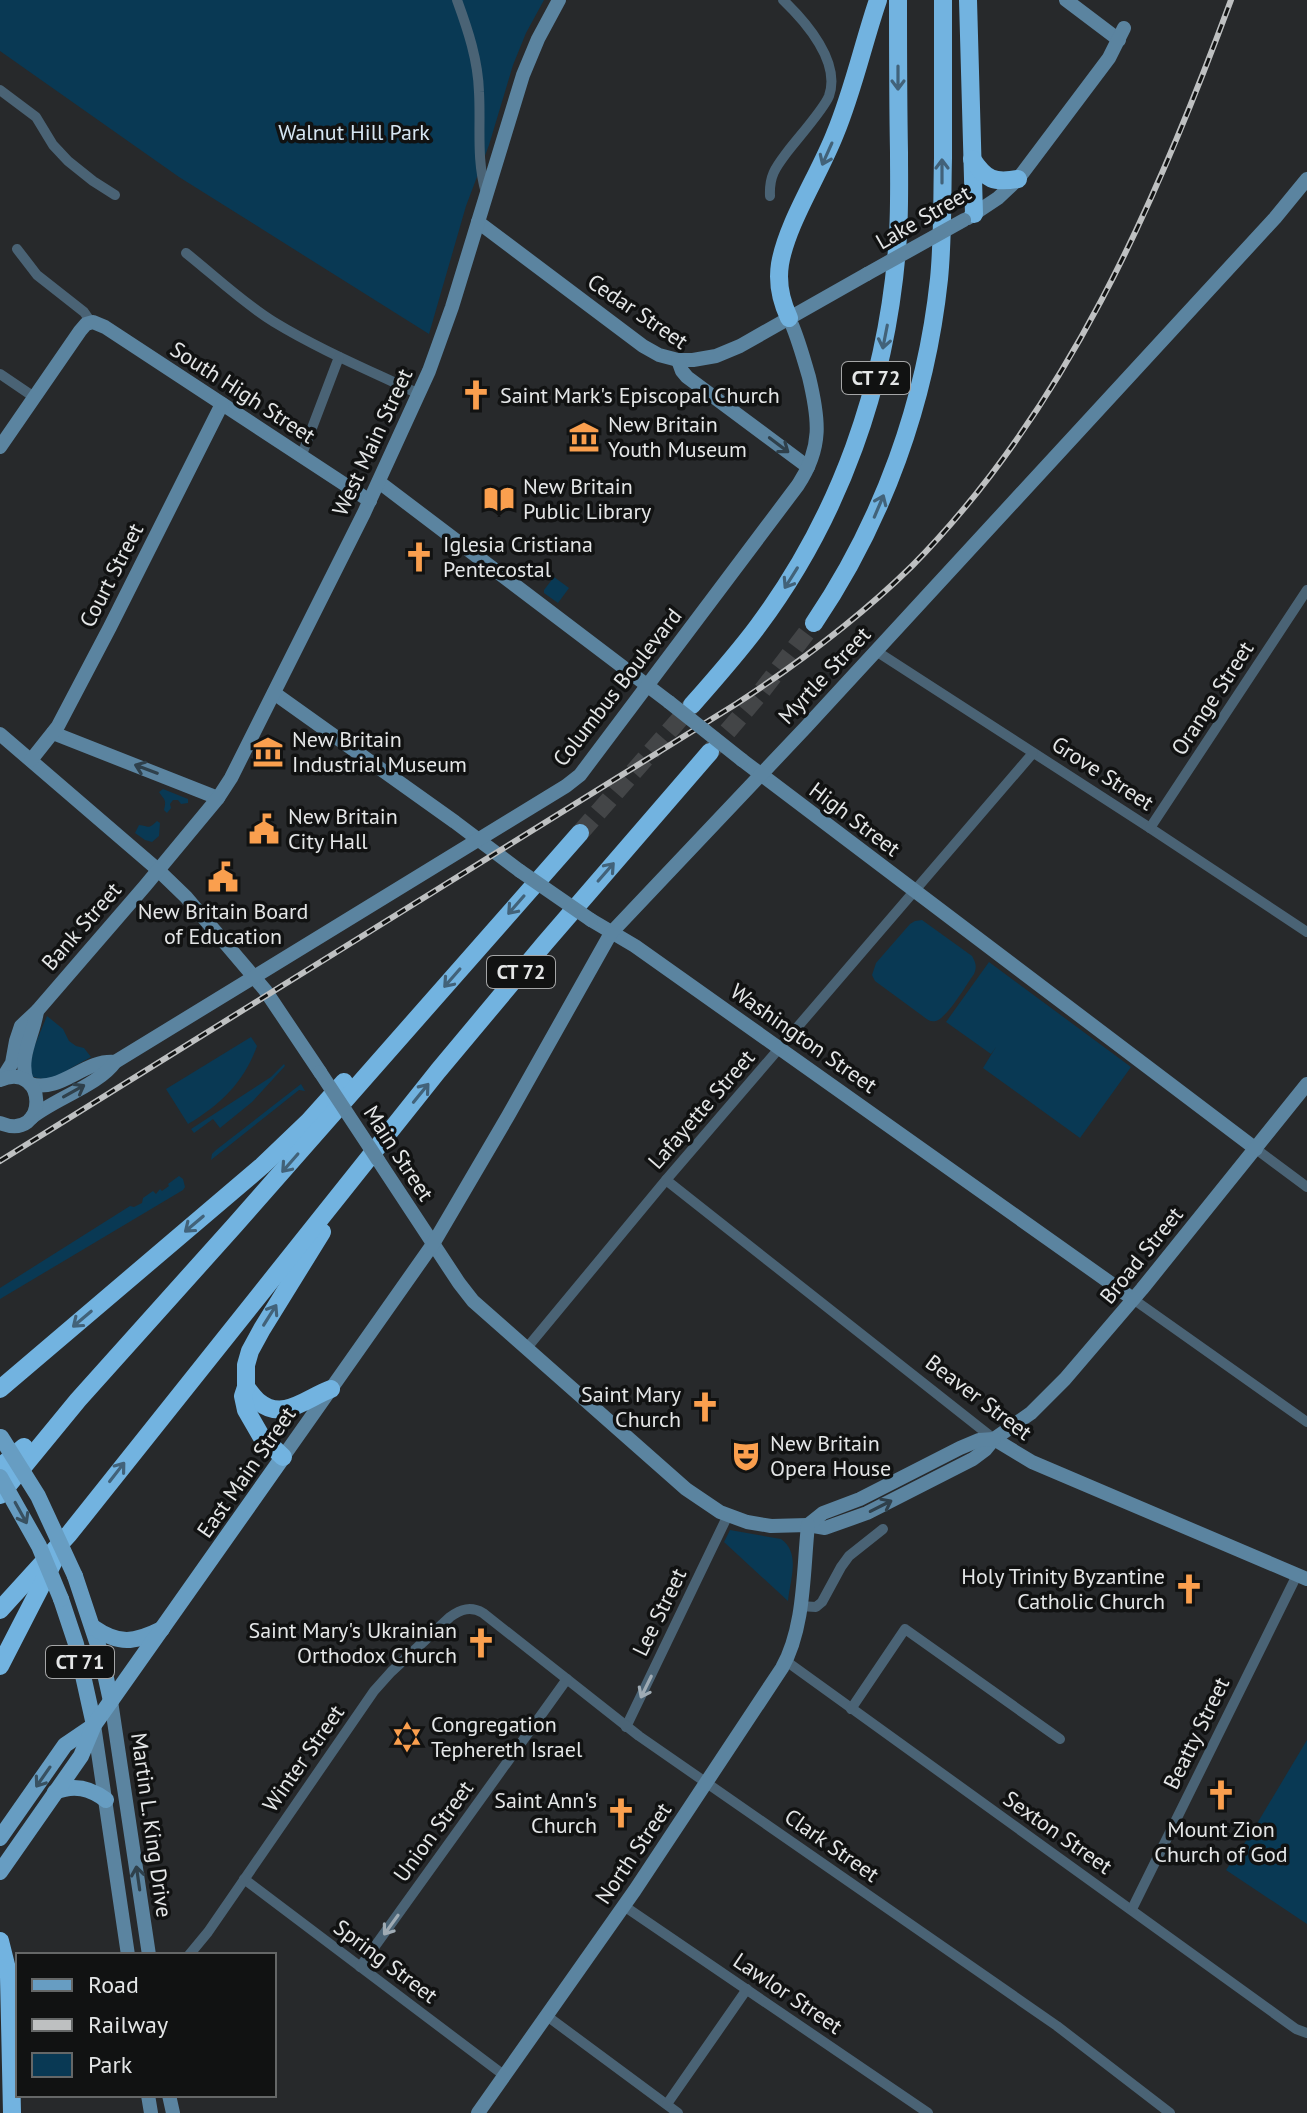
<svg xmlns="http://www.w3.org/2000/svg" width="1307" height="2113" viewBox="0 0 1307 2113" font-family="'PT Sans',sans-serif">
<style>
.green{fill:#093954}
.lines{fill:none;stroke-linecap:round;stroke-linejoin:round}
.highway-tunnel{stroke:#434547;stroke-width:18;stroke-dasharray:18 9;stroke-linecap:butt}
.street{stroke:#4a6375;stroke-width:10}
.secondary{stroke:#5b84a0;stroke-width:14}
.primary{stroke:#679dc2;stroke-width:16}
.highway{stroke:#72b3e0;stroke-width:18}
.rail-casing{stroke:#bec0c1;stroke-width:6}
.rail{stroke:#111212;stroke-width:3;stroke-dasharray:9;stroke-linecap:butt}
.secondary-bridge{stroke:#5b84a0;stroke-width:14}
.primary-bridge{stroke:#679dc2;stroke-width:16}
.oneway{stroke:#426279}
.oneway2{stroke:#2f404b}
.oneway3{stroke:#385161}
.oneway4{stroke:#9fabb4}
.labels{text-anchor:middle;stroke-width:7;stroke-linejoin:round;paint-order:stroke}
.shield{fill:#111212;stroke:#a5a6a7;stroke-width:2}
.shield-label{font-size:20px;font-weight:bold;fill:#e4e6e7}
.park-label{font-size:22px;fill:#d5e5f2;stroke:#111212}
.street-label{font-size:22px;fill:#e4e6e7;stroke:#111212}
.poi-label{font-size:22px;fill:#e4e6e7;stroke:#111212;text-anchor:start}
</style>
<rect width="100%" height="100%" fill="#27292b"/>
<g class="green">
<path d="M0 0H544L526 33 513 65 489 145 466 206 429 334 179 177 0 51Z"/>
<path d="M554 577 569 588 558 603 544 593V590Z"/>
<path d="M163 789 188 799V803L181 804 178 800H173L170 804 171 808 167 813 164 810C167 799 164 800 159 792Z"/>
<path d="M157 821 160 823 159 836 152 842 145 840 135 833 139 825C149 826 148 830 157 821Z"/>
<path d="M922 920 972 956C976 963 977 967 974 974 966 985 948 1017 936 1021 930 1022 928 1020 924 1017L875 981 872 975 876 963 910 924 915 921Z"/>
<path d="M989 962 1131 1067 1080 1138 983 1068 996 1047 991 1054 946 1022Z"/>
<path d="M47 1016 63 1029 69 1041 76 1046 84 1048 91 1057 71 1068 53 1081 33 1077 29 1071 34 1047Z"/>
<path d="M251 1037 257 1046C244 1082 221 1104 188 1124L166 1089Z"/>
<path d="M284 1064 285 1066 252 1102 220 1128 213 1119 194 1133 191 1129 271 1077Z"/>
<path d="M301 1084 305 1091 299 1090 211 1160 212 1154 216 1150Z"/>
<path d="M179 1176 183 1179 185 1187 183 1190 0 1299V1288L130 1206 134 1207 142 1203 143 1198 153 1191 156 1194 160 1189 162 1191 169 1186 168 1184Z"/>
<path d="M730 1530 781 1539C801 1553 790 1580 788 1601L724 1542Z"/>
<path d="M1307 1740V1924L1226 1870 1252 1832Z"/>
</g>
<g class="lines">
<g class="highway-tunnel">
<path d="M710 752 761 692 814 623"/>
<path d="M580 833 692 705"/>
</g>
<g class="street">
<path d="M457 0C468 30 478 60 479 92 481 127 476 158 486 193"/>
<path d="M0 90 36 117 53 145 68 161 93 181 115 195"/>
<path d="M770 196C769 175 776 167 788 151 797 139 824 109 829 96 841 62 806 22 783 0"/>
<path d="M17 249 37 275 84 312 91 322"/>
<path d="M186 253C215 276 243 303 274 322 320 350 371 371 419 394"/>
<path d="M0 374 34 397"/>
<path d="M301 457 339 357"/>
<path d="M876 651 1150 828 1307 932"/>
<path d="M1150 828 1307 590"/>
<path d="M1256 1149 1307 1187"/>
<path d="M666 1180 994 1439"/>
<path d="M1133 1299 1307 1422"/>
<path d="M526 1349 666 1180 1033 753"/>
<path d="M800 1606 816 1607 822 1602 841 1567 849 1556 883 1529"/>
<path d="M786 1661 1296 2029 1307 2033"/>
<path d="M851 1709 905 1629 1060 1739"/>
<path d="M626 1727 728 1515"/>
<path d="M244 1879 505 2076"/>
<path d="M624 1906 928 2113"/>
<path d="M1132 1909 1297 1575"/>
<path d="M189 1955 208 1932 374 1691 391 1672 450 1617C461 1609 471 1606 483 1613L639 1736 1057 2026 1170 2113"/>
<path d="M360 1967 567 1679"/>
<path d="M547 2016 678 2113"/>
<path d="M667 2104 747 1989"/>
</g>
<g class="secondary">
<path d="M1066 0 1119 40"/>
<path d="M968 218 998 198 1018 179 1109 58 1124 28"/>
<path d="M478 222 643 346 659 355 678 360H693L716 356 740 346 867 274"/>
<path d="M678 360 682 371 687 377 808 467"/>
<path d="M0 447 80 331 86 324 93 322 105 327 370 501"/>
<path d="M379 482 669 702"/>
<path d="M274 693 455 822 520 871"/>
<path d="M53 733 218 798"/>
<path d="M0 734 157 869 186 897 265 990 320 1072"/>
<path d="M31 760 58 726 110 627 222 404"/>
<path d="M742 760 1256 1149"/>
<path d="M591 920 635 946 1133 1299"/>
<path d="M2 1079 12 1063 16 1041 21 1026 37 1011 145 886 218 798 231 778 364 513 429 371 452 307 523 75 538 39 559 0"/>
<path d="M27 1081C18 1058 34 1034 37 1011"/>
<path d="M30 1084C62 1093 84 1059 115 1062"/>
<path d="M31 1118C54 1099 99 1085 115 1062L566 786 580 775 798 485C823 447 819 419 809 377 803 357 798 337 789 318"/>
<path d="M0 1123C49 1143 48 1060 0 1080"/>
<path d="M378 1160 459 1283 473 1301 686 1489 720 1512 747 1522 771 1526 808 1525 825 1528 867 1513 973 1459 985 1450 994 1439 1031 1413 1065 1379 1142 1289 1307 1084"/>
<path d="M994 1439 1032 1462 1307 1579"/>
<path d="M283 1457 433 1244 508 1116 611 933 806 727 1275 218 1307 179"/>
<path d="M808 1525 823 1513 860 1499 960 1448 979 1440 994 1439"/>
<path d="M111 1701 149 1955"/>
<path d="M94 1725 128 1955"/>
<path d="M148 2095 151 2113"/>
<path d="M169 2095 173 2113"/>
<path d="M478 2113 635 1890 782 1668C805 1627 803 1572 808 1525"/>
</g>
<g class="primary">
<path d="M75 1576 100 1651 111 1701"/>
<path d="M61 1599 76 1644 94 1725"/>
<path d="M93 1627C119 1645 134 1643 162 1629"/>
<path d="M55 1792C74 1784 90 1788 106 1800"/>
<path d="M0 1838 65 1745 93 1726"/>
<path d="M0 1872 81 1756 94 1725 283 1457"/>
</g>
<g class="highway">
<path d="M968 0 974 214"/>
<path d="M972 159C986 180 994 183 1018 179"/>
<path d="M789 318C781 301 777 283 780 264 787 223 819 175 835 134 853 91 863 44 878 0"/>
<path d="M814 623C883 521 926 402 939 279 943 239 942 198 943 158 943 105 943 53 943 0"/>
<path d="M692 705C715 679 738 653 758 626 840 516 886 385 897 249 900 217 899 184 899 152 898 101 898 51 898 0"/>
<path d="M246 1387C250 1392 254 1398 259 1402 283 1422 308 1397 331 1389"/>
<path d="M0 1389 262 1166 309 1121 344 1082"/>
<path d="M283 1457 261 1436 246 1410 243 1396 246 1387V1365L250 1351 262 1329 322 1232"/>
<path d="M0 1467 24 1447"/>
<path d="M0 1495 78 1400 235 1225 580 833"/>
<path d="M0 1610 69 1534 438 1071 545 943 710 752"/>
<path d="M0 1666 54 1561"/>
<path d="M0 1941 9 1977 12 2113"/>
</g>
<g class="rail-casing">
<path id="rail" d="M0 1161 736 704C799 663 858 619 912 566 1066 410 1156 203 1231 0"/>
</g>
<use href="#rail" class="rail"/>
<g class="secondary-bridge">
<path d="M867 274 964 220"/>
<path d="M669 702 742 760"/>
<path d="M520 871 591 920"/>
<path d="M320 1072 378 1160"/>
</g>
<g class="primary-bridge">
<path d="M1 1437 38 1496 75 1576"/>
<path d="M0 1477 39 1546 61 1599"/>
</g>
</g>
<defs><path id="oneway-shaft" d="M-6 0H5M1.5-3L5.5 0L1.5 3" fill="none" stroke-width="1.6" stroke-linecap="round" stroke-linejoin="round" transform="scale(2)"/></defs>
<g class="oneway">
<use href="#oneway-shaft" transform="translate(898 78) rotate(90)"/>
<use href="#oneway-shaft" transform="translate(827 154) rotate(114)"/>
<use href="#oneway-shaft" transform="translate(942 171) rotate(-90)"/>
<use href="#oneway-shaft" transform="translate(885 337) rotate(101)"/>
<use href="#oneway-shaft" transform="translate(879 506) rotate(-67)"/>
<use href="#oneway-shaft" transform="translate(791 578) rotate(122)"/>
<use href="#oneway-shaft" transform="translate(606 872) rotate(-49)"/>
<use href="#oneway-shaft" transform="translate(516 905) rotate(131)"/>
<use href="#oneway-shaft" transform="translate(452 978) rotate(131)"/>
<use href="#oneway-shaft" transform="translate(421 1093) rotate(-51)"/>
<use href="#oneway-shaft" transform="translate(290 1163) rotate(131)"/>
<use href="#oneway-shaft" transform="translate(194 1224) rotate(140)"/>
<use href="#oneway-shaft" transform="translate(270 1315) rotate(-58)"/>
<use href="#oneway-shaft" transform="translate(82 1319) rotate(140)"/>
<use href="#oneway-shaft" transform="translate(117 1472) rotate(-52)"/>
</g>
<g class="oneway2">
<use href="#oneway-shaft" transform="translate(779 445) rotate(37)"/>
<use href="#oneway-shaft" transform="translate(146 769) rotate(-159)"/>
<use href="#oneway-shaft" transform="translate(74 1091) rotate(-29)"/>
<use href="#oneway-shaft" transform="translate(881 1506) rotate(-27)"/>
<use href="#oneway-shaft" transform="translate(138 1878) rotate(-98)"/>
</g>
<g class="oneway3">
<use href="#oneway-shaft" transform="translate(21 1513) rotate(61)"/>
<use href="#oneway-shaft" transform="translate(43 1777) rotate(125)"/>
</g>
<g class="oneway4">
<use href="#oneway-shaft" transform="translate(646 1687) rotate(116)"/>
<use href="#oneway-shaft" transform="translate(391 1925) rotate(126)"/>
</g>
<defs>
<g id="church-bare" transform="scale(2.4)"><path d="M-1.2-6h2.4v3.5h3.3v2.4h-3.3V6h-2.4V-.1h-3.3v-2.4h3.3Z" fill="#fa9f4e" stroke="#111212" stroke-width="2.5" paint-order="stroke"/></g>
<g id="museum-bare" transform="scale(2.4)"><path d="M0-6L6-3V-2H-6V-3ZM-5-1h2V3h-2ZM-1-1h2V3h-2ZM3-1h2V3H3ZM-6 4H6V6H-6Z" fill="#fa9f4e" stroke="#111212" stroke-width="2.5" paint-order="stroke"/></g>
<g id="library-bare" transform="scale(2.4)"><path d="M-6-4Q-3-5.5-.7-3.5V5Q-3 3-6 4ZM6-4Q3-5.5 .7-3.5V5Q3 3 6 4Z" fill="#fa9f4e" stroke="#111212" stroke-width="2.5" paint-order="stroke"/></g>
<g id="civic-bare" transform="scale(2.4)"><path d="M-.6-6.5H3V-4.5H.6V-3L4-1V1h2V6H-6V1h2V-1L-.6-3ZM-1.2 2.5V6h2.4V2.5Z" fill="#fa9f4e" stroke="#111212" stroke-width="2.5" paint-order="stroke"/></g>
<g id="theatre-bare" transform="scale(2.4)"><path d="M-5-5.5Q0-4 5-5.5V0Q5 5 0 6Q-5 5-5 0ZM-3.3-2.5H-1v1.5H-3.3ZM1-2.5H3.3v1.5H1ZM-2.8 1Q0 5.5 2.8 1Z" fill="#fa9f4e" stroke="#111212" stroke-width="2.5" paint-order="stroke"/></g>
<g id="synagogue-bare" transform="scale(2.4)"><path d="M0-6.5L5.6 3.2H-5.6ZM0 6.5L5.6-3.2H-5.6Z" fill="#fa9f4e" stroke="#111212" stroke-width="2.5" paint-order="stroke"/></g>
</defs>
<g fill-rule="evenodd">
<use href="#church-bare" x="476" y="395"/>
<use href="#museum-bare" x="584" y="437"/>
<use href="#library-bare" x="499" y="499"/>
<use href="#church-bare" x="419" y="557"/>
<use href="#museum-bare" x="268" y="752"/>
<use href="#civic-bare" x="264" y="829"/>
<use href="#civic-bare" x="223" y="877"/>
<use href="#church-bare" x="705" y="1407"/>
<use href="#theatre-bare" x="746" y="1456"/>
<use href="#church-bare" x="1189" y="1589"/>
<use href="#church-bare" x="481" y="1643"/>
<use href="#synagogue-bare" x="407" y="1737"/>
<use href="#church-bare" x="1221" y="1795"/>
<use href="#church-bare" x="621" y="1813"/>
</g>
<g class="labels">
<g class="shield">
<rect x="842" y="362" width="68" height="32" rx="6"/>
<rect x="487" y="956" width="68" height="32" rx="6"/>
<rect x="46" y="1646" width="68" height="32" rx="6"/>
</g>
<g class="shield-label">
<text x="876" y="385">CT 72</text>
<text x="521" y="979">CT 72</text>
<text x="80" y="1669">CT 71</text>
</g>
<g class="park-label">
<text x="354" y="140">Walnut Hill Park</text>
</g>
<g class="street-label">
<text transform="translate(923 217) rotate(-30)" y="8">Lake Street</text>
<text transform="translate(638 311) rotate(34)" y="8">Cedar Street</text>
<text transform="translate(243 392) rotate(33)" y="8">South High Street</text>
<text transform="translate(372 442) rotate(-65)" y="8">West Main Street</text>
<text transform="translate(111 575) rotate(-63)" y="8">Court Street</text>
<text transform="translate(824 675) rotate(-47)" y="8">Myrtle Street</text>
<text transform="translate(617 687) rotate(-52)" y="8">Columbus Boulevard</text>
<text transform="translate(1212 698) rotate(-57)" y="8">Orange Street</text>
<text transform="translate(1103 773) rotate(33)" y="8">Grove Street</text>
<text transform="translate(855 819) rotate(37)" y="8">High Street</text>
<text transform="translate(81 926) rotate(-49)" y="8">Bank Street</text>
<text transform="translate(804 1038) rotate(35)" y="8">Washington Street</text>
<text transform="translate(701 1109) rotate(-49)" y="8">Lafayette Street</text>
<text transform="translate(399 1153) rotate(57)" y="8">Main Street</text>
<text transform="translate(1141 1255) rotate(-51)" y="8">Broad Street</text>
<text transform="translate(979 1397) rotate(37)" y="8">Beaver Street</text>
<text transform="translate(246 1472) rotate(-55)" y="8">East Main Street</text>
<text transform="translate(659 1612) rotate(-64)" y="8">Lee Street</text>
<text transform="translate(1196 1733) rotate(-64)" y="8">Beatty Street</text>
<text transform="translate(303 1758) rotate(-55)" y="8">Winter Street</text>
<text transform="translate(152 1825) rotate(82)" y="8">Martin L. King Drive</text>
<text transform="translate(433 1831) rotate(-54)" y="8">Union Street</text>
<text transform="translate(1058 1832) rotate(35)" y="8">Sexton Street</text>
<text transform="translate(832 1845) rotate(35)" y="8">Clark Street</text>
<text transform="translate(633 1853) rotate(-56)" y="8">North Street</text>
<text transform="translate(386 1961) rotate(37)" y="8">Spring Street</text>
<text transform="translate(788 1993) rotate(34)" y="8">Lawlor Street</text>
</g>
<g class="poi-label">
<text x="500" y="403">Saint Mark's Episcopal Church</text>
<text x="608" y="432">New Britain<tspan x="608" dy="25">Youth Museum</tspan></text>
<text x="523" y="494">New Britain<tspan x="523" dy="25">Public Library</tspan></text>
<text x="443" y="552">Iglesia Cristiana<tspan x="443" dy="25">Pentecostal</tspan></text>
<text x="292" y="747">New Britain<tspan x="292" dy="25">Industrial Museum</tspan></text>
<text x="288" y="824">New Britain<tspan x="288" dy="25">City Hall</tspan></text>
<text x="223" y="919" text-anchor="middle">New Britain Board<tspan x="223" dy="25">of Education</tspan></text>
<text x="681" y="1402" text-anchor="end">Saint Mary<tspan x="681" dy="25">Church</tspan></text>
<text x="770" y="1451">New Britain<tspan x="770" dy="25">Opera House</tspan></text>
<text x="1165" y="1584" text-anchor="end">Holy Trinity Byzantine<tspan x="1165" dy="25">Catholic Church</tspan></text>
<text x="457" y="1638" text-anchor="end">Saint Mary's Ukrainian<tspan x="457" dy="25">Orthodox Church</tspan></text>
<text x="431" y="1732">Congregation<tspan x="431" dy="25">Tephereth Israel</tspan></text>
<text x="597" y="1808" text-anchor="end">Saint Ann's<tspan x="597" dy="25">Church</tspan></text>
<text x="1221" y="1837" text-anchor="middle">Mount Zion<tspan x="1221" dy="25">Church of God</tspan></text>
</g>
</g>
<rect x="16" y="1953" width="260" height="144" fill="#111212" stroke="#656767" stroke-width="2"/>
<rect x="32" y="1979" width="40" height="12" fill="#679dc2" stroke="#656767" stroke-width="2"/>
<text x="88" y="1993" font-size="24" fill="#e4e6e7">Road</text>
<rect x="32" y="2019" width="40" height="12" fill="#bec0c1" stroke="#656767" stroke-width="2"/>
<text x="88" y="2033" font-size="24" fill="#e4e6e7">Railway</text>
<rect x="32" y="2053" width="40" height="24" fill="#093954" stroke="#656767" stroke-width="2"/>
<text x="88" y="2073" font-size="24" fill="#e4e6e7">Park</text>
</svg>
